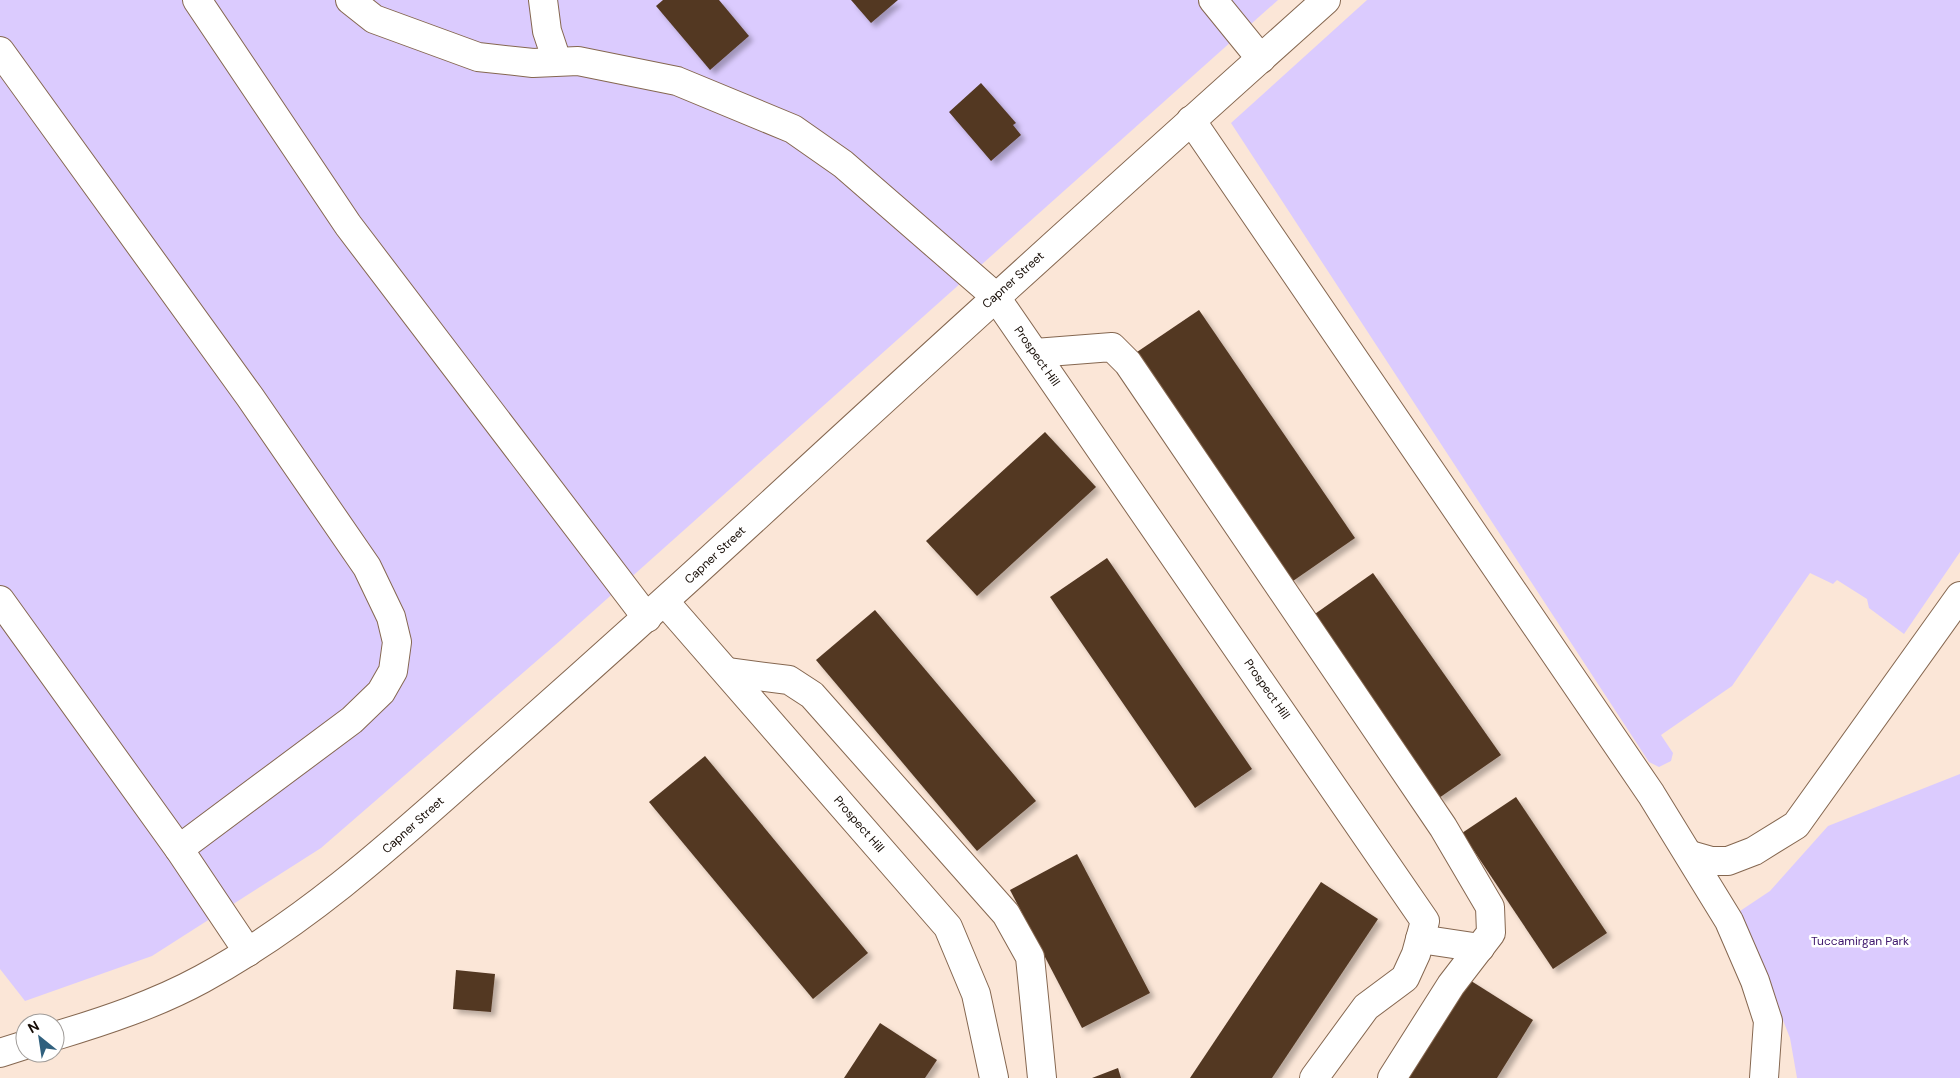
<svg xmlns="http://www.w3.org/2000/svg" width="1960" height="1078" viewBox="0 0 1960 1078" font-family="'DM Sans',sans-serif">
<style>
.green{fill:#dbcbfe}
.building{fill:#523722;filter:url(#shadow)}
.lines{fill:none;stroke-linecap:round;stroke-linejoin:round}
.minor-casing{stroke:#856750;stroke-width:30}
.minor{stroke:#fff;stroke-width:28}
.labels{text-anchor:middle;stroke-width:5;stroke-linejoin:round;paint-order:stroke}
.street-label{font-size:12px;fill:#140a03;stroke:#fff}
.park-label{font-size:12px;fill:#3c156b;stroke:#fff}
</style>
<defs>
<filter id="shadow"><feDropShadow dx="4.5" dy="4.5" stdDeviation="2.5" flood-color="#0004"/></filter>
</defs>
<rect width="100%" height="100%" fill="#fbe6d7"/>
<g class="green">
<path d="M0 0H1278L562 639 321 848 152 956 25 1001 0 969Z"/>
<path d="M1367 0H1960V552L1904 634 1869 608 1867 599 1837 580 1833 584 1810 573 1732 686 1661 735 1673 753 1671 761 1659 767 1649 762 1231 123Z"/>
<path d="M1960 774V1078H1797L1790 1038 1740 911 1770 891 1828 826Z"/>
</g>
<g class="building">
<path d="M663 0H719L749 36 710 70 656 6Z"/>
<path d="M851 0H898L871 23Z"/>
<path d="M981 83 1016 123 1013 125 1021 135 991 161 949 112Z"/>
<path d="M1199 310 1355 538 1293 581 1137 352Z"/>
<path d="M1045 432 1096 487 977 596 926 541Z"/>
<path d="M1107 558 1252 769 1195 808 1050 597Z"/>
<path d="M1373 573 1501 755 1439 798 1312 616Z"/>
<path d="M875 610 1036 801 977 851 816 660Z"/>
<path d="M705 756 868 953 813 999 649 802Z"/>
<path d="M1516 797 1607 933 1553 969 1462 833Z"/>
<path d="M1077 854 1150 993 1082 1028 1010 890Z"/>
<path d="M1321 882 1378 919 1272 1078H1190Z"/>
<path d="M456 970 495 974 491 1012 453 1009Z"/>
<path d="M1468 979 1533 1020 1497 1078H1405Z"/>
<path d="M880 1023 937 1060 925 1078H844Z"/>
<path d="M1118 1068 1121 1078H1092Z"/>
</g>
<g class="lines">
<g class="minor-casing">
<g id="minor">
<path d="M197 0 348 225 647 618"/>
<path d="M350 0 374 19 478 57 533 63 578 61 677 81 793 129 843 164 995 296 1425 921 1416 954 1405 978 1366 1007 1314 1078"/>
<path d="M543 0 547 31 557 61"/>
<path d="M1213 0 1261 59"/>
<path d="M0 51 250 397 367 567 391 617 397 642 393 671 381 692 352 720 179 849"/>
<path d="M1191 120 1651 794 1729 921 1755 981 1768 1021 1764 1078"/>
<path d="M1035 353 1112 347 1128 363 1443 827 1490 907 1491 933 1451 985 1392 1078"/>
<path d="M0 600 179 849 248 952"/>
<path d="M665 602 948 927 976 994 994 1078"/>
<path d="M727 672 789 680 812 695 1006 914 1030 957 1042 1078"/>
<path d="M1690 855 1711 861H1728L1754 851 1796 825 1960 596"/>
<path d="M1420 939 1480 948"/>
<path d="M55 1036C105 1021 156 1004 202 979 314 918 407 830 502 746 596 663 688 580 779 496 960 329 1143 164 1326 0"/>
<path d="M0 1053 25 1045"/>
</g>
</g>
<use href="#minor" class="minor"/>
</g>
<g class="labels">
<g class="street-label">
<text transform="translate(1013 280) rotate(-42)" y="4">Capner Street</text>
<text transform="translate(1037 356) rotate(55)" y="4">Prospect Hill</text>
<text transform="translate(715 555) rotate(-43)" y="4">Capner Street</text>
<text transform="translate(1267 689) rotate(55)" y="4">Prospect Hill</text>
<text transform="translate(859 824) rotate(49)" y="4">Prospect Hill</text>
<text transform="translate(413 825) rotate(-42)" y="4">Capner Street</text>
</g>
<g class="park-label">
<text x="1860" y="945">Tuccamirgan Park</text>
</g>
</g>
<g transform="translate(40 1038) rotate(330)"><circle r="24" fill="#ffffff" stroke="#a19d9a"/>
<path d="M0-4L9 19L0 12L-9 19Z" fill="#30607e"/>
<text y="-8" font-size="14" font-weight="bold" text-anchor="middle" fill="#140a03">N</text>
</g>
</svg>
